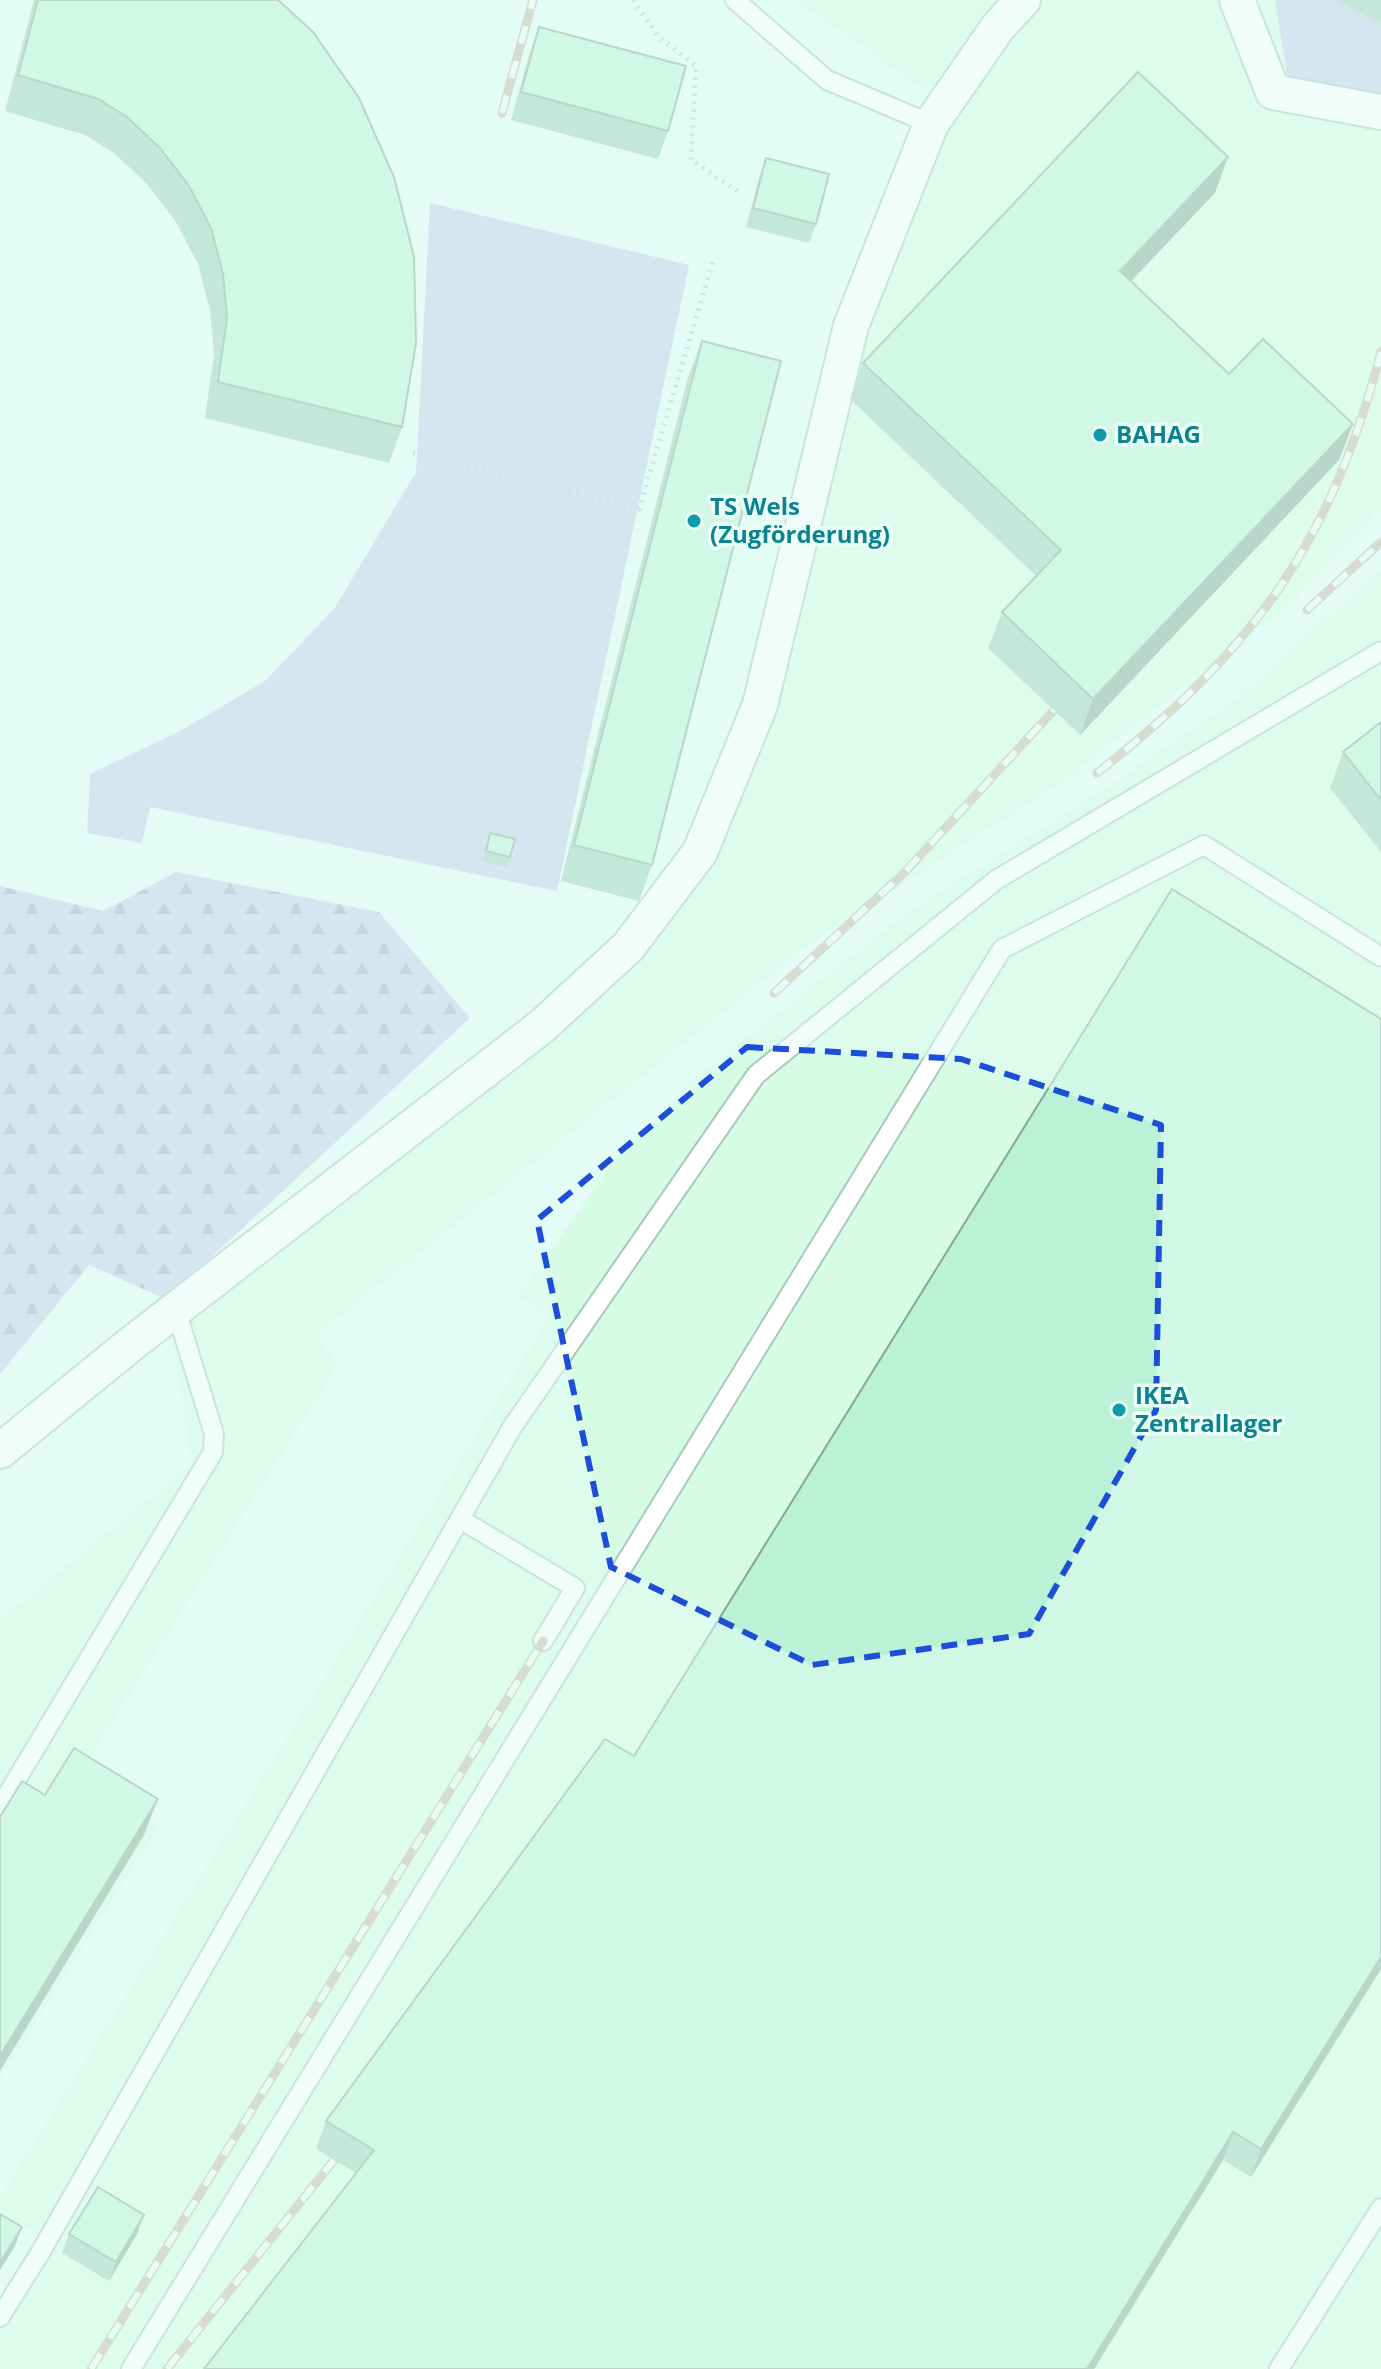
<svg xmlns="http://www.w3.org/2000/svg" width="1381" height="2369" viewBox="0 0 1381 2369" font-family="'Open Sans',sans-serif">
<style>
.commercial{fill:#d6fce5}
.green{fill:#c2cee9}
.forest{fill:url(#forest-firs)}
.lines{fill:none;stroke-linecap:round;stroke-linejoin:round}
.lane-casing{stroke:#a7caba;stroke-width:22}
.street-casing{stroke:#a7caba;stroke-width:38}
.path{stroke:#9ed5b9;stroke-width:5;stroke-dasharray:2 6;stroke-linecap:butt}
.lane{stroke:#fff;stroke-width:18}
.street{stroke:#fff;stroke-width:34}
.rail-casing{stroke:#c5b8a2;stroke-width:9}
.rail{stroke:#e9fff8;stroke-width:6;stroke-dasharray:18;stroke-linecap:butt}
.wall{fill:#a1cfb8}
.shaded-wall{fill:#83a996}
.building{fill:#bbf1d6;stroke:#83a996;stroke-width:2}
.marked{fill:none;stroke:#1d4ed8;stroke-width:6;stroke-dasharray:16 10;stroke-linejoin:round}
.culture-dot{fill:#0f9aa8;stroke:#e9fff8;stroke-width:3}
.labels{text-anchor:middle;stroke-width:7;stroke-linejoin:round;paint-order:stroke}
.culture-label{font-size:24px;font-weight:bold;fill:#0d838f;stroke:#e9fff8;text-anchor:start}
</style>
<defs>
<pattern id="forest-firs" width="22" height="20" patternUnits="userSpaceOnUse" patternTransform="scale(2)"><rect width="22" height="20" fill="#c2cee9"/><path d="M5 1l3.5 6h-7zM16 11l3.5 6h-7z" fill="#a0acc0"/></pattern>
</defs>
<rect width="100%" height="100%" fill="#e3fcf5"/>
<g class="commercial">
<path d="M795 0H1381V508L1293 602 1063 781 808 945 316 1335 338 1365 81 1771 159 1825 0 2080V1620L192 1464 166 1299 628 947 644 957 713 864 786 664 878 285 955 111Z"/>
<path d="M1381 569V2369H0V2316L50 2241 0 2214V2197L550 1316 519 1296 616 1158 695 1078 908 912 1103 790 1233 703Z"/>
</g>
<g class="green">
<path d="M1275 0H1381V96L1287 76Z"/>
<path d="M430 203 689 265 557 891 150 807 142 843 87 833 90 774 180 731 265 681 334 609 416 472Z"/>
</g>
<path class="forest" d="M176 872 379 912 470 1018 166 1299 89 1265 0 1374V886L103 911Z"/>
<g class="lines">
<g class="lane-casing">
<g id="lane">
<path d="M735 0 827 80 931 124"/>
<path d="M460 1519 575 1588 543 1641"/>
<path d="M0 1807 213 1452 214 1434 176 1310"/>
<path d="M0 2317 40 2253 513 1426 756 1075 996 880 1381 651"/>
<path d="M131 2369 1002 949 1204 845 1381 957"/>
<path d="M1279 2369 1381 2208"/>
</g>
</g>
<g class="street-casing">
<g id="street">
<path d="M1237 0 1273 92 1381 112"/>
<path d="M0 1451 131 1344 541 1027 628 947 700 852 760 705 851 326 931 124 998 27 1023 0"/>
</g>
</g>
<g class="path">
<path d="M633 0 658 36 696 66 691 160 737 191"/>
<path d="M413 453 639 509 713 261"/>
</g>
<use href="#lane" class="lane"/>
<use href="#street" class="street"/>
<g class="rail-casing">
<g id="rail">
<path d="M502 113 533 0"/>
<path d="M1307 610 1381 542"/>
<path d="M1097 773C1254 650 1330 545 1381 352"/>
<path d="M774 993 904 873 1054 710"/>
<path d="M91 2369 543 1641"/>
<path d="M167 2369 334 2160"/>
</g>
</g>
<use href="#rail" class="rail"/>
</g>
<g class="wall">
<path d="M34 0H278L402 427 389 463 205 418 214 354 210 310 198 264 176 222 147 184 114 153 85 135 5 111Z"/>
<path d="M1334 0H1381V24Z"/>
<path d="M539 27 668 131 658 159 511 120 529 55Z"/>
<path d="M766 158 816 224 809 243 746 227 759 178Z"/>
<path d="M1215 193 1131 281 1229 374 1353 424 1339 460 1080 735 988 648 1002 612 1036 576 850 399 863 363Z"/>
<path d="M702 341 652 865 639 901 561 881 688 377Z"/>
<path d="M1381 722V852L1330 788 1343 752Z"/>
<path d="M490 833 510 857 507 867 482 861Z"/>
<path d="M634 1756 1381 1969 1251 2177 1223 2160 1094 2369H204L356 2173 316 2149 326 2121Z"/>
<path d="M69 2234H137L109 2281 62 2253Z"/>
</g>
<g class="shaded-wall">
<path d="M1228 157 1215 193 1106 307 1120 271Z"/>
<path d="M1353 424 1339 460 1080 735 1093 699Z"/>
<path d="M158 1799 144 1835 0 2071V2056Z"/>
<path d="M1381 1957V1969L1251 2177 1261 2149Z"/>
<path d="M1233 2132 1223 2160 1094 2369H1087Z"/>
<path d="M144 2215 137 2234 109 2281 116 2262Z"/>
<path d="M22 2227 15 2246 0 2270V2263Z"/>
</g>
<g class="building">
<path d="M38 0H278L313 32 359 98 394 177 414 257 416 343 402 427 218 382 227 318 223 274 211 228 189 186 160 148 127 117 98 99 18 75Z"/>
<path d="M539 27 686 66 668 131 521 92Z"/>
<path d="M1138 72 1228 157 1120 271 1229 374 1263 339 1353 424 1093 699 1002 612 1061 550 863 363Z"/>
<path d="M766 158 829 174 816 224 753 208Z"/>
<path d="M702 341 781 361 652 865 574 845Z"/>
<path d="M1381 722V800L1343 752Z"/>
<path d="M490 833 515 839 510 857 486 851Z"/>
<path d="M1172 889 1381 1019V1957L1261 2149 1233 2132 1087 2369H204L374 2150 326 2121 605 1739 634 1756Z"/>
<path d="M74 1748 158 1799 0 2056V1817L22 1781 45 1795Z"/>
<path d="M98 2187 144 2215 116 2262 69 2234Z"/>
<path d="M0 2214 22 2227 0 2263Z"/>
</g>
<path d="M0 0H1381V2369H0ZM747 1047 961 1059 1161 1125 1156 1410 1029 1634 812 1665 611 1567 537 1220Z" fill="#e3fcf5" fill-opacity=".55" fill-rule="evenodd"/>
<path class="marked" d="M747 1047 961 1059 1161 1125 1156 1410 1029 1634 812 1665 611 1567 537 1220Z"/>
<g class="culture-dot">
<circle cx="1100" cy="435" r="8"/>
<circle cx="694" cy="521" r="8"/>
<circle cx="1119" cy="1410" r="8"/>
</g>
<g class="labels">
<g class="culture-label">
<text x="1116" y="443">BAHAG</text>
<text x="710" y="515">TS Wels<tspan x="710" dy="28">(Zugförderung)</tspan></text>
<text x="1135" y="1404">IKEA<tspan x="1135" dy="28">Zentrallager</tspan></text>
</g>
</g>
</svg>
